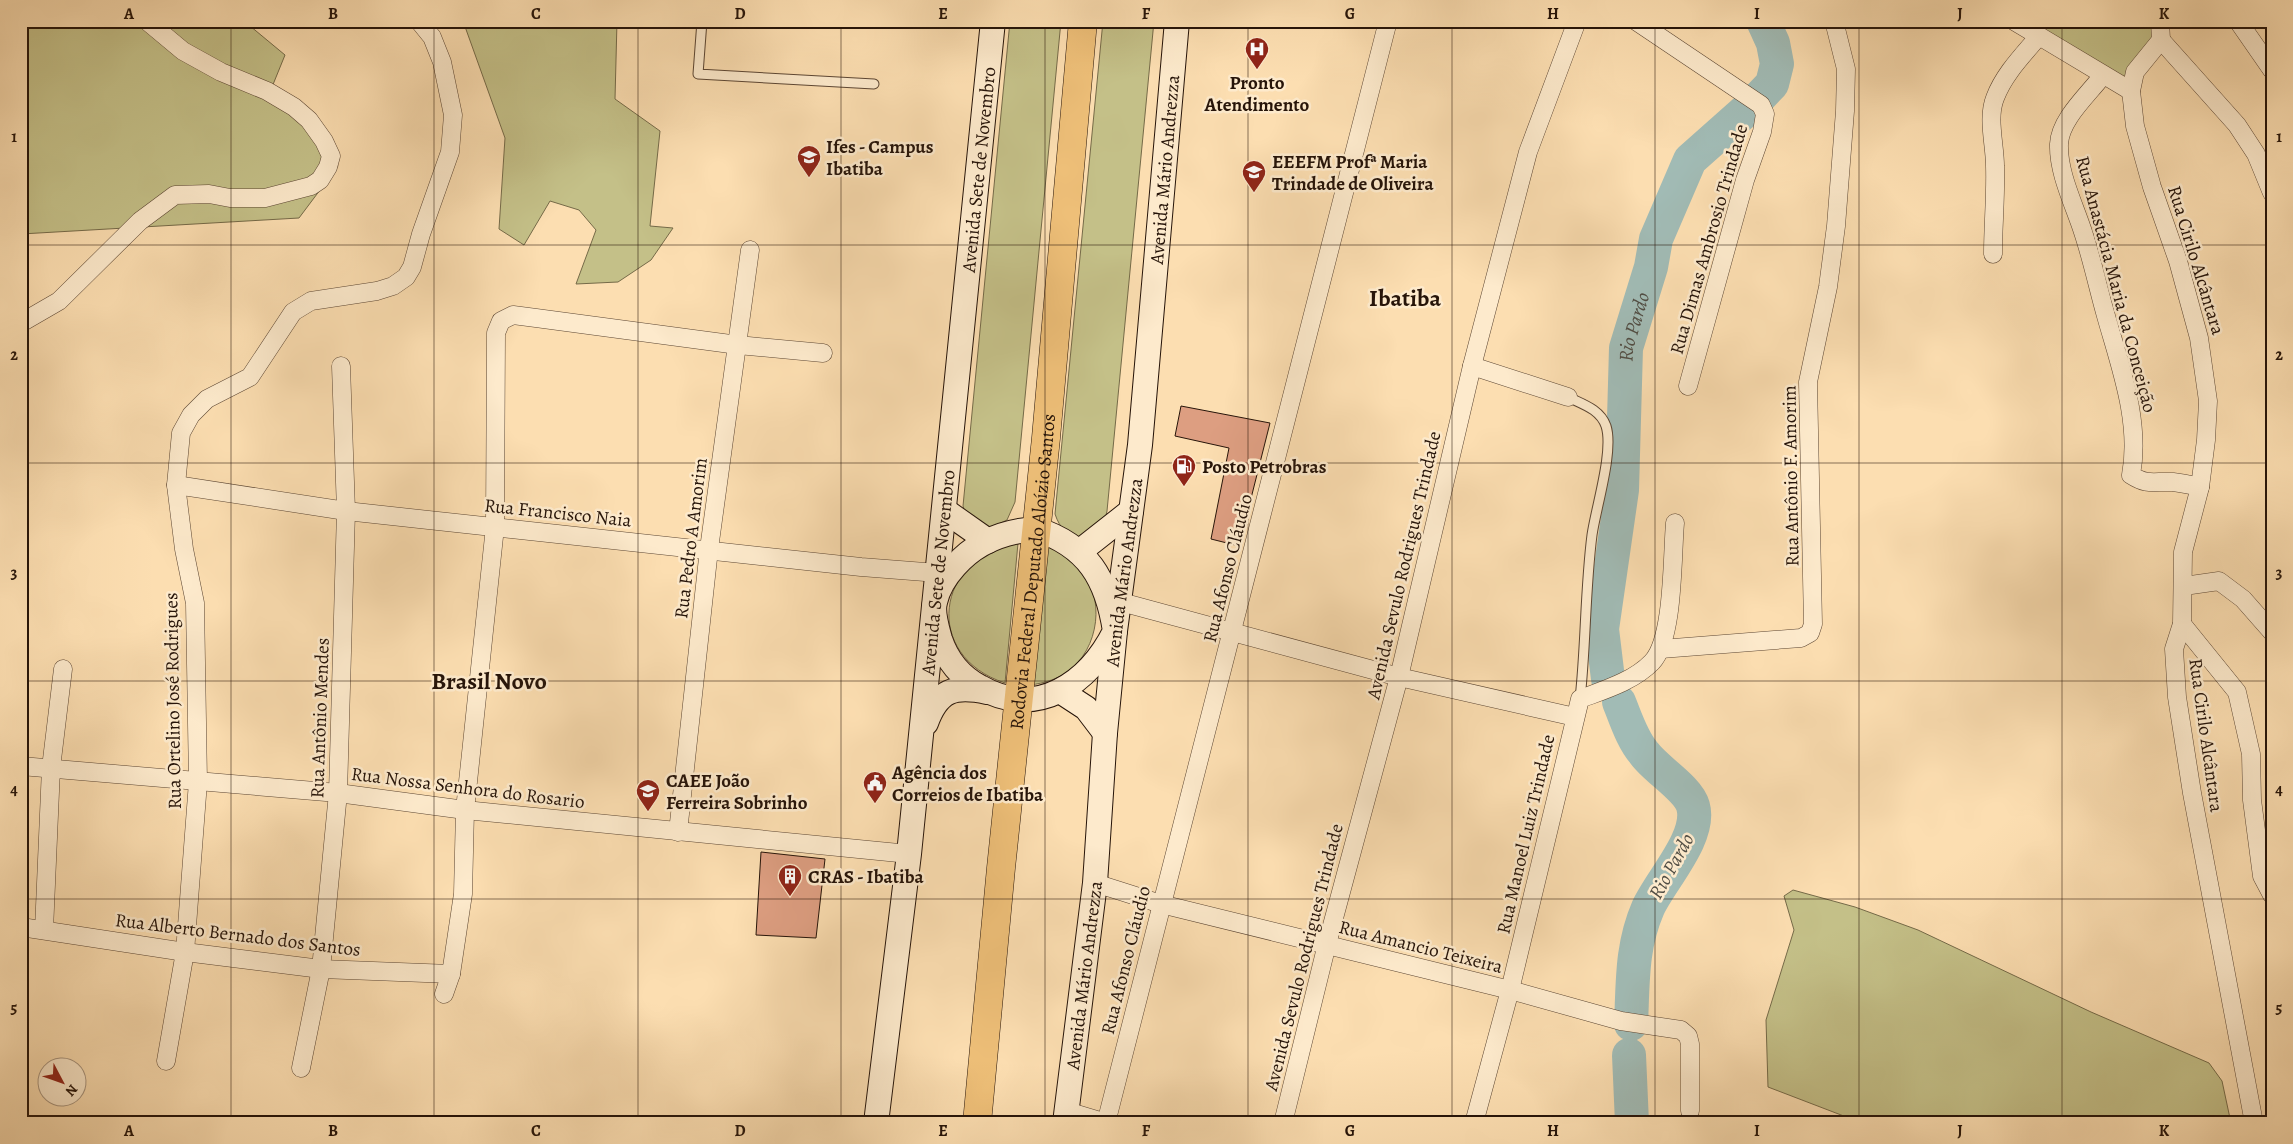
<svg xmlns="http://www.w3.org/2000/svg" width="2293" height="1144" viewBox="0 0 2293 1144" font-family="Alegreya,serif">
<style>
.green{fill:#c4c088;stroke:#756a48}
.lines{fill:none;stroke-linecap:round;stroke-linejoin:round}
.river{stroke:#a1bbb5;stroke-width:34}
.building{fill:#dd9e81;stroke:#261409}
.lane-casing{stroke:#5c4633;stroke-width:11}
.street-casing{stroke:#5c4633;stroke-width:19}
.secondary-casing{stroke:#261409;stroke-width:26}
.highway-casing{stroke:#261409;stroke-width:29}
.lane{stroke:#fdeacc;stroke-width:9}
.street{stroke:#fdeacc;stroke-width:18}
.secondary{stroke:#fdeacc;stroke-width:24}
.highway{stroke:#eebf78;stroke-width:28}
.grid{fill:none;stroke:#261409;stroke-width:1;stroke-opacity:0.55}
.labels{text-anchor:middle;stroke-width:5;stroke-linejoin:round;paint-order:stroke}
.poi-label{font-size:19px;font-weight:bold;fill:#261409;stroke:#fdeacc;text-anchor:start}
.street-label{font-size:19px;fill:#261409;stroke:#fdeacc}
.water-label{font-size:20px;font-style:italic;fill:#514e45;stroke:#fdeacc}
.district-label{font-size:24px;font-weight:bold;fill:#261409;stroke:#fdeacc}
.neatline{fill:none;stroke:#261409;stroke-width:2}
.grid-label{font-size:16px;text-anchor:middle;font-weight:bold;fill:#261409}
</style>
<rect width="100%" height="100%" fill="#fcdeb1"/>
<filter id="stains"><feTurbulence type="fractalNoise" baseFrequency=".004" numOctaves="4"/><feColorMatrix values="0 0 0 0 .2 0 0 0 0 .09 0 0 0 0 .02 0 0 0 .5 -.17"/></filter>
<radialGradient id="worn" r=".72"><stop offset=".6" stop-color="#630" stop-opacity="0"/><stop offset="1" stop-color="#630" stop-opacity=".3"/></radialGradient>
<g class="green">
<path d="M21 21H244L285 55 272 87 309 125 338 166 299 218 21 234Z"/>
<path d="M463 21H617L615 99 660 131 650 226 673 228 651 260 618 282 576 284 596 230 579 210 550 201 524 245 499 229 505 138Z"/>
<path d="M1010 21H1061L1015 502 1007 520 990 528 966 515 963 506Z"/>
<path d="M1103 21H1154L1107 511 1105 520 1082 537C1067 535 1060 529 1055 514Z"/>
<path d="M2024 21H2156L2154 38 2128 83Z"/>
<path d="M1018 543 1005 683C922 656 935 556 1018 543Z"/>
<path d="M1047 546C1058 551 1070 557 1079 567 1106 596 1100 649 1067 672 1056 680 1043 683 1031 685Z"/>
<path d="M1793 890 1855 907 1918 930 2091 1012 2209 1063 2222 1081 2231 1123H1862L1768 1087 1766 1020 1794 930 1784 896Z"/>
</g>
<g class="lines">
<g class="river">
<path id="s1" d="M1608 679 1602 629 1622 490 1626 348 1651 267 1656 239 1690 160 1752 105 1772 84 1777 64 1773 43 1763 21"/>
<path d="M1619 702C1626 719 1632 739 1644 753 1655 769 1688 788 1693 806 1702 837 1660 881 1648 908 1631 947 1633 984 1631 1024"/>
<path d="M1629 1055 1632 1123"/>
</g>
</g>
<g class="building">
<path d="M1181 406 1270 423 1239 546 1211 539 1229 448 1175 436Z"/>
<path d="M761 852 825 859 816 938 756 935Z"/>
</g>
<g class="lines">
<g class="lane-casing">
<g id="lane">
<path d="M702 21 698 74 874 84"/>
<path d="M1568 397C1582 404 1600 409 1606 426 1614 451 1596 507 1592 535 1585 590 1586 645 1580 699"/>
</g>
</g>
<g class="street-casing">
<g id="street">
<path d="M1636 21 1761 105 1765 114 1762 132 1745 180 1688 386"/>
<path d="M2014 21 2131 91"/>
<path d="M2160 21 2161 40 2135 72 2131 91 2135 126 2152 187 2178 261 2199 338 2208 401 2206 440 2200 487 2183 552 2182 624 2174 649 2177 697 2192 793 2254 1123"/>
<path d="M2238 21 2272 70"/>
<path d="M2161 40 2237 125 2256 154 2272 193"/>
<path d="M2103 75C2089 94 2060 119 2059 144 2058 173 2074 204 2083 232 2092 259 2098 288 2106 316 2120 366 2141 422 2131 475 2148 486 2154 481 2173 482 2182 483 2191 485 2200 487"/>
<path d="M1993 254C1993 225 1996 195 1995 166 1995 145 1987 118 1995 98 2004 74 2023 55 2039 36"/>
<path d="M21 323 59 301 140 221 175 195 209 194 230 198H265L311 186 320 180 328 167 331 156 324 141 309 120 294 107 267 91 221 72 183 51 147 21"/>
<path d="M1472 366 1568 397"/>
<path d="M176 485 346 511 861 567 938 573"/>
<path d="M2184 586 2219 581 2243 599 2272 632"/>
<path d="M1121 602 1399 677 1575 717"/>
<path d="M2182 624 2237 692 2251 754 2252 800 2262 876 2272 895"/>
<path d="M1661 649 1801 638 1810 633 1813 624 1808 382 1828 287 1836 226 1845 111 1846 69 1834 21"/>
<path d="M21 766 338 793 465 810 909 854"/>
<path d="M678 832 709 549 750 250"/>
<path d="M1095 883 1161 904 1510 990 1621 1021 1681 1030 1688 1036 1690 1044V1111"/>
<path d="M21 927 185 952 321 969 451 974"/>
<path d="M44 930 51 768 63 669"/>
<path d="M444 994 451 974 463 894 465 810 495 527 496 333 501 321 513 315 536 318 738 345 823 353"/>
<path d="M166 1061 185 952 198 782 195 603 184 549 176 485 181 433 191 415 207 399 250 377 293 312 311 301 377 291 393 286 406 277 412 267 421 234 450 152 453 115 442 62 432 37 419 21"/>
<path d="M301 1068 321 969 338 793 346 511 341 366"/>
<path d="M1067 1111 1107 1123"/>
<path d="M1106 1123 1388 21"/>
<path d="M1283 1123 1327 944 1399 677 1472 366 1528 152 1577 21"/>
<path d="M1474 1123 1510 990 1580 699C1604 690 1634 681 1652 662 1674 639 1672 556 1675 523"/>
</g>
</g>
<g class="secondary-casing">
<g id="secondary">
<path d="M944 510 988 541"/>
<path d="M1036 529C1088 546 1107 579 1115 631 1089 683 1037 720 980 687 961 677 947 660 940 639 937 628 932 613 935 602 938 588 946 576 955 566 976 542 1005 531 1036 529Z"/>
<path d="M1079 552 1131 511"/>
<path d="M1060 691 1086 708 1105 733"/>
<path d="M926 723C938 690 954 685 987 692"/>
<path id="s2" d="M876 1123 909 854 993 21"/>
<path id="s3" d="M1065 1123 1095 883 1105 733 1115 631 1140 445 1177 21"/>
</g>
</g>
<g class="highway-casing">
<g id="highway">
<path id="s4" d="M977 1123 1001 868 1046 438 1083 21"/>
</g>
</g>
<use href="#lane" class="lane"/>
<use href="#street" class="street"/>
<use href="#secondary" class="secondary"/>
<use href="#highway" class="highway"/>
</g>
<path class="grid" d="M231 21V1123M434 21V1123M638 21V1123M841 21V1123M1045 21V1123M1248 21V1123M1452 21V1123M1655 21V1123M1859 21V1123M2062 21V1123M21 245H2272M21 463H2272M21 681H2272M21 899H2272"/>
<defs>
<g id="hospital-pin" transform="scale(1.25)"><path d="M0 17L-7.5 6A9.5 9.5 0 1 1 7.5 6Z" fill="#8f2418" stroke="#fdeacc"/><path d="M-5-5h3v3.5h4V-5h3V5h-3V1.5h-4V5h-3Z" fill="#fff"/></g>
<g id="university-pin" transform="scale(1.25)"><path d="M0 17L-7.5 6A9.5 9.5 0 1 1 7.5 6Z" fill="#8f2418" stroke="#fdeacc"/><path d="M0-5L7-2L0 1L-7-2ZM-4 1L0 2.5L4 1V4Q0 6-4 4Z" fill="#fff"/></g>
<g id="school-pin" transform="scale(1.25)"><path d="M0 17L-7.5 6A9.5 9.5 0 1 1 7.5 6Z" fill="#8f2418" stroke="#fdeacc"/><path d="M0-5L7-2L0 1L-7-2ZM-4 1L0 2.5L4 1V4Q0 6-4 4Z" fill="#fff"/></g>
<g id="fuel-pin" transform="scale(1.25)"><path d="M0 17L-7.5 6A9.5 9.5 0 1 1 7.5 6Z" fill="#8f2418" stroke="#fdeacc"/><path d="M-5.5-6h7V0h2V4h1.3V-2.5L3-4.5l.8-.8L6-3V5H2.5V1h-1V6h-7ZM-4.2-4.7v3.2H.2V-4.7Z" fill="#fff"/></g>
<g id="civic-pin" transform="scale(1.25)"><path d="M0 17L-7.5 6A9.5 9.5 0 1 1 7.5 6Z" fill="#8f2418" stroke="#fdeacc"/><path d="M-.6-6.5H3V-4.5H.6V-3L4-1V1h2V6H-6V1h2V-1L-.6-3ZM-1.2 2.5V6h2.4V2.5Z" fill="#fff"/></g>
<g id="building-pin" transform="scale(1.25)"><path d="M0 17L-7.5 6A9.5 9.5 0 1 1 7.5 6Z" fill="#8f2418" stroke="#fdeacc"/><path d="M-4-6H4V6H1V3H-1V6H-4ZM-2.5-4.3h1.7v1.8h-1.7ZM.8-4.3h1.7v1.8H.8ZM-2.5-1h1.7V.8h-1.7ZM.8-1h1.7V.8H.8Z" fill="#fff"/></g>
</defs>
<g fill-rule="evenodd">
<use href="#hospital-pin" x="1257" y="49"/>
<use href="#university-pin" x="809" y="157"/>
<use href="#school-pin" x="1254" y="172"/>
<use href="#fuel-pin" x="1184" y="466"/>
<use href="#civic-pin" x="875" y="783"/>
<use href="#school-pin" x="648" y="791"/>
<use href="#building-pin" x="790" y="876"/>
</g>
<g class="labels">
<g class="poi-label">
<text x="1257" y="89" text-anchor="middle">Pronto<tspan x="1257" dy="22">Atendimento</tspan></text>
<text x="826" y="153">Ifes - Campus<tspan x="826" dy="22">Ibatiba</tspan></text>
<text x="1272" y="168">EEEFM Profª Maria<tspan x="1272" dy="22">Trindade de Oliveira</tspan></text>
<text x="1202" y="473">Posto Petrobras</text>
<text x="892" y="779">Agência dos<tspan x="892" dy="22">Correios de Ibatiba</tspan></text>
<text x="666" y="787">CAEE João<tspan x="666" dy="22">Ferreira Sobrinho</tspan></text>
<text x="808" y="883">CRAS - Ibatiba</text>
</g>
<g class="street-label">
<text dy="7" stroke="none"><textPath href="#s2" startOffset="959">Avenida Sete de Novembro</textPath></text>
<text dy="7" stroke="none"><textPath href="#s3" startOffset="959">Avenida Mário Andrezza</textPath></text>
<text transform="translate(1708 239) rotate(-74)" y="7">Rua Dimas Ambrosio Trindade</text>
<text transform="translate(2197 260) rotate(73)" y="7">Rua Cirilo Alcântara</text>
<text transform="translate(2117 284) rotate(75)" y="7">Rua Anastácia Maria da Conceição</text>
<text transform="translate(1790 476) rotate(-91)" y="7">Rua Antônio F. Amorim</text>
<text transform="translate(558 512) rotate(6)" y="7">Rua Francisco Naia</text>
<text transform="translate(690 538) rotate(-83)" y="7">Rua Pedro A Amorim</text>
<text transform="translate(1403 565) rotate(-77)" y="7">Avenida Sevulo Rodrigues Trindade</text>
<text transform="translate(1227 568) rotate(-76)" y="7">Rua Afonso Cláudio</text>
<text dy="7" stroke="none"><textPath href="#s2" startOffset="554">Avenida Sete de Novembro</textPath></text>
<text dy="7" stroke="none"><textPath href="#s4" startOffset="554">Rodovia Federal Deputado Aloízio Santos</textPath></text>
<text dy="7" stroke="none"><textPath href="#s3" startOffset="554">Avenida Mário Andrezza</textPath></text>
<text transform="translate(172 701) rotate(-91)" y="7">Rua Ortelino José Rodrigues</text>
<text transform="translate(319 718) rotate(-88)" y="7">Rua Antônio Mendes</text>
<text transform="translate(2207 735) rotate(82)" y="7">Rua Cirilo Alcântara</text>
<text transform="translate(468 787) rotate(7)" y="7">Rua Nossa Senhora do Rosario</text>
<text transform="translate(1525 834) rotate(-77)" y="7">Rua Manoel Luiz Trindade</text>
<text transform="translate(238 934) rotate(7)" y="7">Rua Alberto Bernado dos Santos</text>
<text transform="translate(1421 946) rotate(14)" y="7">Rua Amancio Teixeira</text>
<text transform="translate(1303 957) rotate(-76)" y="7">Avenida Sevulo Rodrigues Trindade</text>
<text transform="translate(1125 960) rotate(-76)" y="7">Rua Afonso Cláudio</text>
<text dy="7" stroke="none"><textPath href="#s3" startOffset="149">Avenida Mário Andrezza</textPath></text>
</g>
<g class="water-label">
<text dy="7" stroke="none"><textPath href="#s1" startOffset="355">Rio Pardo</textPath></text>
<text transform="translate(1671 866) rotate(-61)" y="7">Rio Pardo</text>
</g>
<g class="district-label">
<text x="1405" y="306">Ibatiba</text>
<text x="489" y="689">Brasil Novo</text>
</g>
</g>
<rect width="2293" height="1144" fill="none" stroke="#fcdeb1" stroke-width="55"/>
<g transform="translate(62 1082) rotate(131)"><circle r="24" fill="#fdeacc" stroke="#a7947e"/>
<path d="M0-4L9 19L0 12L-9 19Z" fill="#8f2418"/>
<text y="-8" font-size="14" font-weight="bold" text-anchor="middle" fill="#261409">N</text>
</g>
<rect x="28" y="28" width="2238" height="1088" class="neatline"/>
<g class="grid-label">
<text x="129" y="19">A</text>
<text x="333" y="19">B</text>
<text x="536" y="19">C</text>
<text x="740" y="19">D</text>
<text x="943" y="19">E</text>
<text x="1146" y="19">F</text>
<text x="1350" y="19">G</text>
<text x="1553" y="19">H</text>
<text x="1757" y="19">I</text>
<text x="1960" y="19">J</text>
<text x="2164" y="19">K</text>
<text x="14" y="142">1</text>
<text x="2279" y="142">1</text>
<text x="14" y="360">2</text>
<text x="2279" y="360">2</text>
<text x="14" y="578">3</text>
<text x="2279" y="578">3</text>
<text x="14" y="795">4</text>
<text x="2279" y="795">4</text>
<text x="14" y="1013">5</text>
<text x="2279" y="1013">5</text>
<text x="129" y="1136">A</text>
<text x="333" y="1136">B</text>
<text x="536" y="1136">C</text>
<text x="740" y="1136">D</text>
<text x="943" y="1136">E</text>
<text x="1146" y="1136">F</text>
<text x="1350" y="1136">G</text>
<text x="1553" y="1136">H</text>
<text x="1757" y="1136">I</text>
<text x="1960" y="1136">J</text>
<text x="2164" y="1136">K</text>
</g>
<rect width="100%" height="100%" filter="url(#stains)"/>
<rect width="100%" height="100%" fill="url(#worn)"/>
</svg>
